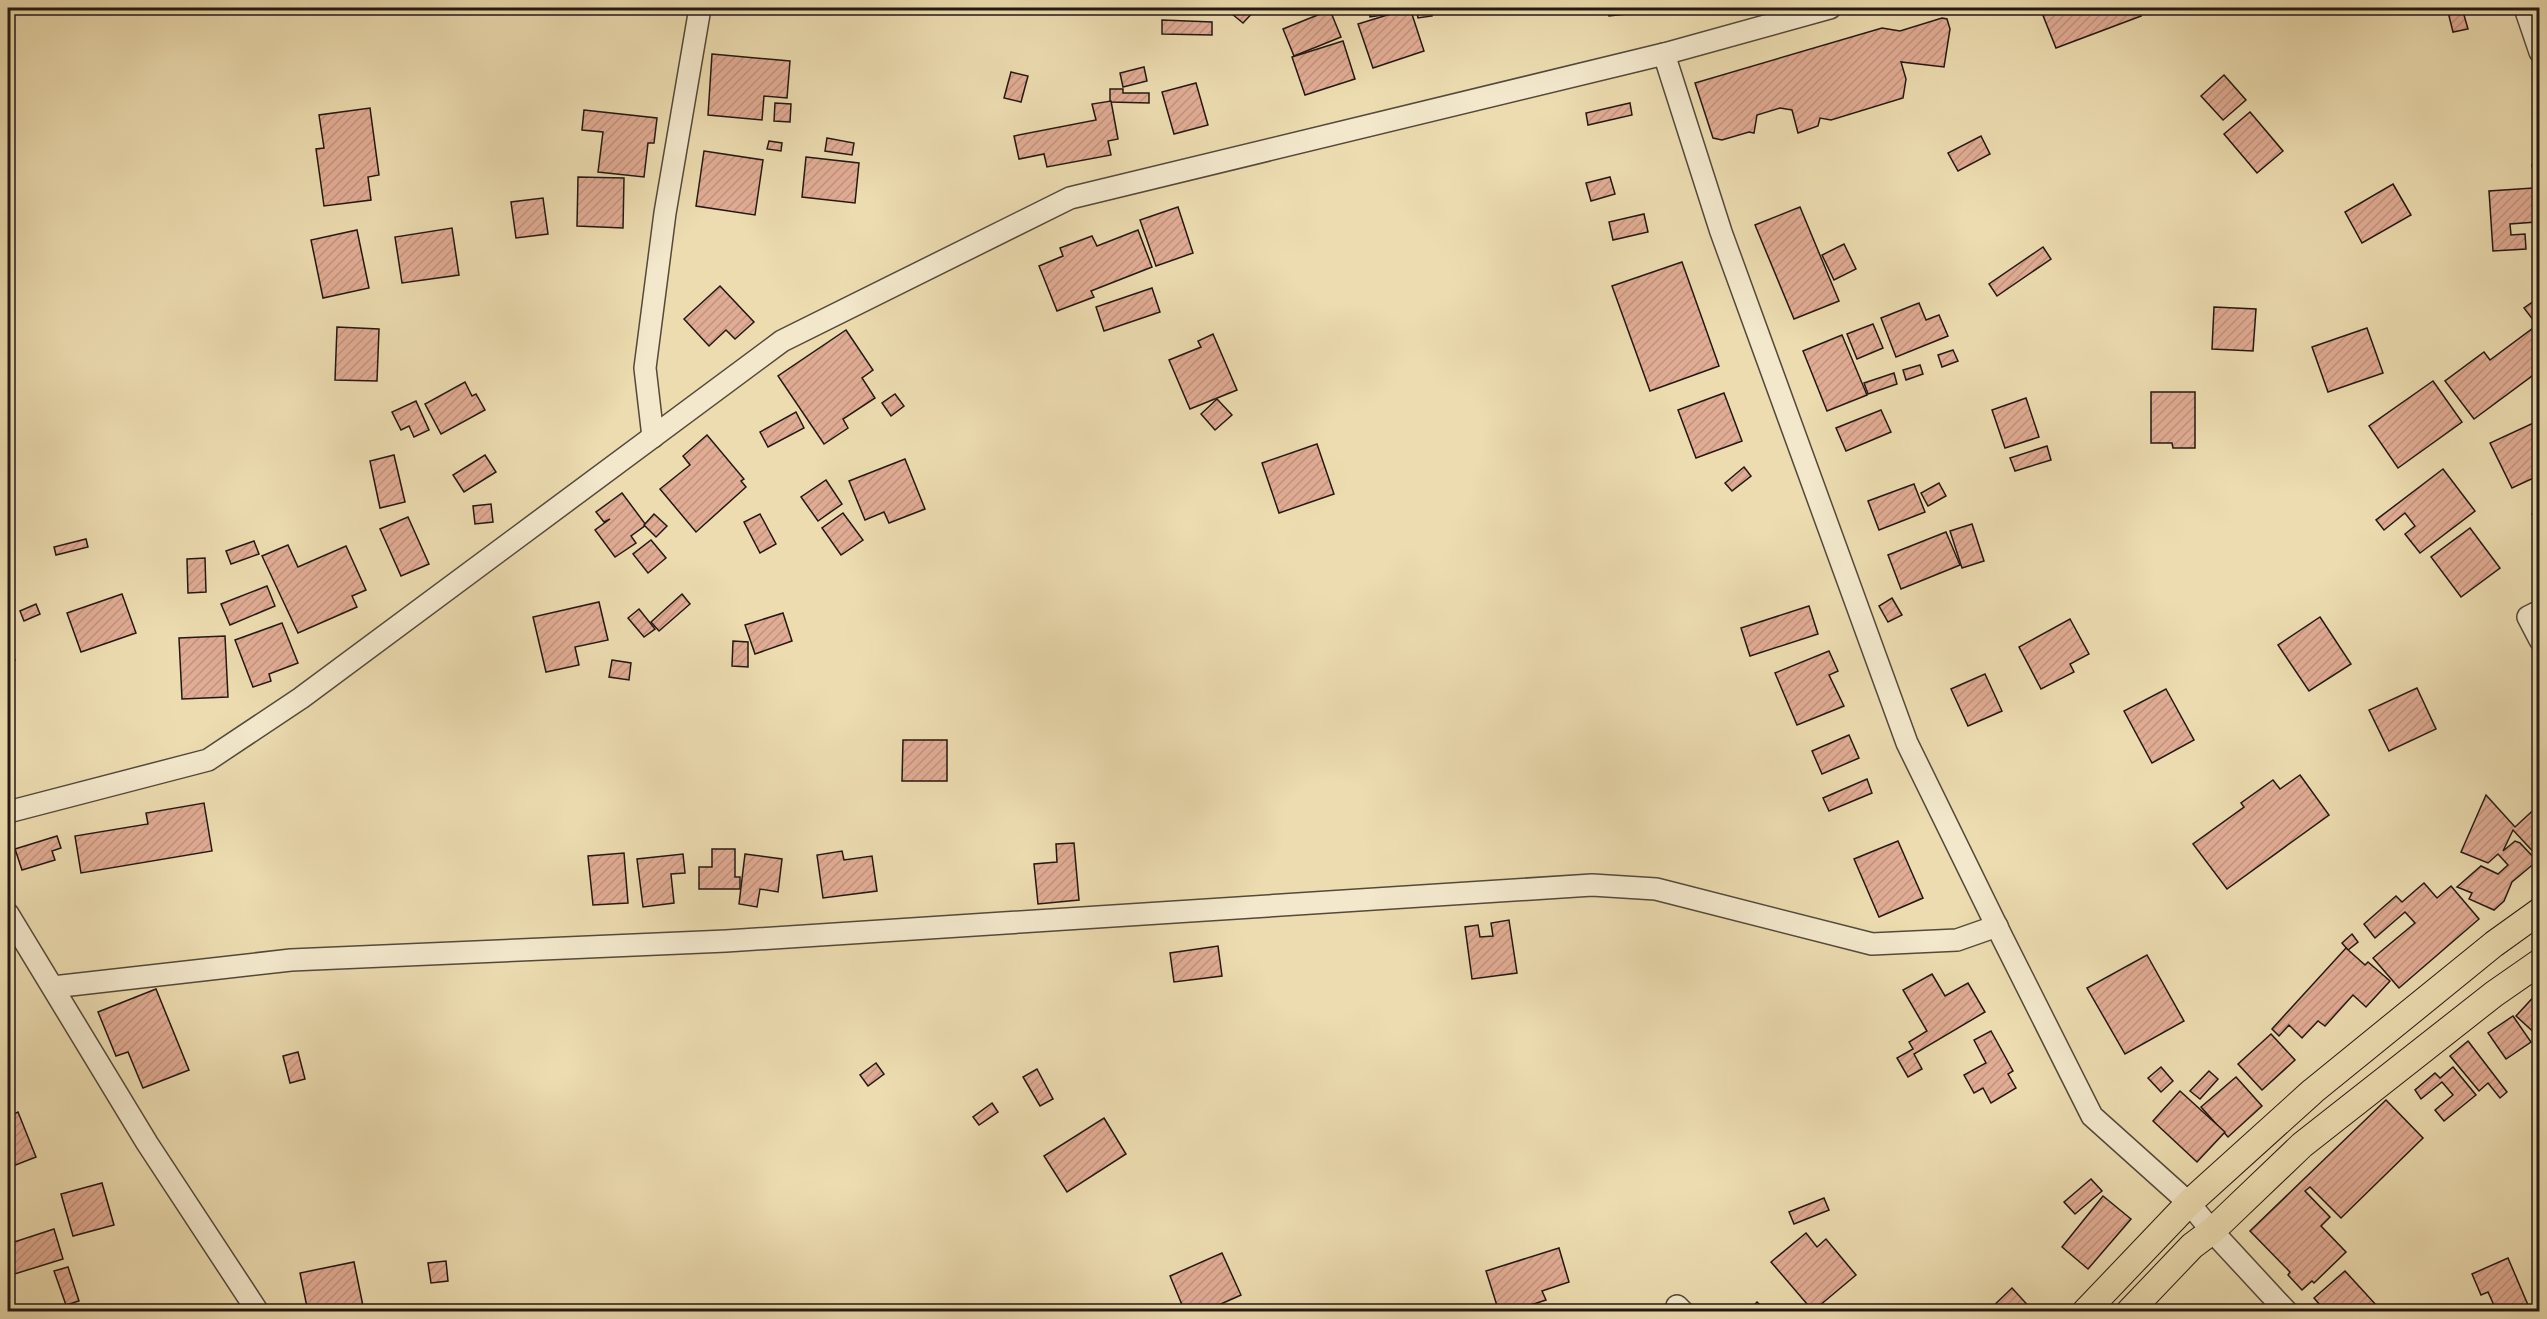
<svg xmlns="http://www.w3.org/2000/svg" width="2547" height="1319" viewBox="0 0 2547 1319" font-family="Cardo,serif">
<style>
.building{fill:url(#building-hatch);stroke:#231813;stroke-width:1.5}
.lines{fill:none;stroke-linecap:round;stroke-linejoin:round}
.minor-casing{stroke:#55493a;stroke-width:24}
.major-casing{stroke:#231813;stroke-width:28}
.minor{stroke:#f3e8cc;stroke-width:21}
.major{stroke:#ecdcb0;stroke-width:26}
</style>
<defs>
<pattern id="building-hatch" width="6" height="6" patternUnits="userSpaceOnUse" patternTransform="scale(1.5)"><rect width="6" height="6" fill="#e1ac94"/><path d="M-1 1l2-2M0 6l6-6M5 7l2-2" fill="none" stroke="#c1937f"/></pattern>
</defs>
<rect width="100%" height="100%" fill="#ecdcb0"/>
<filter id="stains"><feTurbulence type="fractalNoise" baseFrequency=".00333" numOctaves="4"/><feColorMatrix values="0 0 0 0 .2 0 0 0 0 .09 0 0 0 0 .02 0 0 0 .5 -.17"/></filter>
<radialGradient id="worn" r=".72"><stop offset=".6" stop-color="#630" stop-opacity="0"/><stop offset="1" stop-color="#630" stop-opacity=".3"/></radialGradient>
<g class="building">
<path d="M736 8H771L770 13Z"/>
<path d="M1237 8H1257L1243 23 1232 14Z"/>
<path d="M1369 8H1403L1404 12 1370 17Z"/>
<path d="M1410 8 1424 51 1373 68 1358 24Z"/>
<path d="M1416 8H1430L1432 16 1418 18Z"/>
<path d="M1607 8H1663V10L1609 16Z"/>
<path d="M2040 8H2137L2141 16 2056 48Z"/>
<path d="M2447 8H2462L2468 29 2453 32Z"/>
<path d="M1330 10 1341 37 1294 56 1283 29Z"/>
<path d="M1942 18 1947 19 1950 29 1944 67 1901 62 1906 79 1903 98 1831 120 1820 118 1818 126 1798 133 1792 110 1780 108 1757 115 1754 133 1749 132 1722 140 1713 138 1695 83 1882 28 1900 31Z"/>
<path d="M1162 20 1212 22V35L1162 34Z"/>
<path d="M1343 41 1355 79 1305 95 1292 57Z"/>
<path d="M712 54 790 61 787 98 764 96 762 120 708 115Z"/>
<path d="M1144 67 1147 81 1123 87 1120 73Z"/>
<path d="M1011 72 1028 76 1021 102 1004 98Z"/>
<path d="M2224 75 2246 100 2223 120 2201 96Z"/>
<path d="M1196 83 1208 125 1174 134 1162 92Z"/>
<path d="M1110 89H1123V93H1149V103L1110 102Z"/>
<path d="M1111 101 1118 139 1108 141 1111 155 1047 167 1044 154 1019 159 1014 136 1096 120 1092 104Z"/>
<path d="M775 103 791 104 790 122 774 121Z"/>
<path d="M1630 103 1632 115 1588 125 1586 113Z"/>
<path d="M370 108 379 175 368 177 371 200 324 206 316 149 324 148 319 115Z"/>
<path d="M584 110 657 118 654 143H648L644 177 598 172 603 132 582 130Z"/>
<path d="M2250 112 2283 151 2257 173 2224 134Z"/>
<path d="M1981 136 1990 154 1958 171 1948 153Z"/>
<path d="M827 138 854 143 852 155 825 151Z"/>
<path d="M769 141 782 143 781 151 767 149Z"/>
<path d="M704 151 763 160 755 215 696 206Z"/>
<path d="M806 157 859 163 855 203 802 197Z"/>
<path d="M2540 164V180L2535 181 2532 165Z"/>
<path d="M578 177 624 178 623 228 577 226Z"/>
<path d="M1610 177 1615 194 1591 201 1586 183Z"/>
<path d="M2393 184 2411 215 2362 243 2345 212Z"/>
<path d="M2533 188 2536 222 2510 224 2511 235 2525 234 2526 249 2493 251 2489 191Z"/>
<path d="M543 198 548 234 516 238 511 202Z"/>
<path d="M1178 207 1193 253 1156 266 1140 220Z"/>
<path d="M1800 207 1839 301 1794 319 1755 225Z"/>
<path d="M1644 214 1648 232 1613 240 1609 222Z"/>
<path d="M452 228 459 275 402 283 395 237Z"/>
<path d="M357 230 369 288 323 298 311 240Z"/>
<path d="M1138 230 1152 267 1091 291 1094 297 1057 311 1039 266 1063 256 1060 248 1092 236 1097 246Z"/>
<path d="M1844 244 1856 269 1834 280 1822 255Z"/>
<path d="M2043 247 2051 259 1997 296 1989 284Z"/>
<path d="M1682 262 1719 366 1650 391 1612 286Z"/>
<path d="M720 286 754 322 735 339 726 330 709 346 684 319Z"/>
<path d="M1152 288 1160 312 1104 331 1096 307Z"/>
<path d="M2540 297V370L2474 419 2445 381 2484 352 2490 360 2537 325 2524 308Z"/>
<path d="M1919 303 1926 320 1939 315 1948 336 1896 357 1881 318Z"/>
<path d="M2214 307 2256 309 2253 351 2212 349Z"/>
<path d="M1873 324 1883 348 1857 359 1847 334Z"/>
<path d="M337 327 379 329 377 381 335 380Z"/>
<path d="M2367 328 2383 373 2328 392 2312 347Z"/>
<path d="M846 330 873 370 862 378 875 398 843 419 848 428 824 444 778 376Z"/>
<path d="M1213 334 1237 390 1190 409 1169 360 1201 347 1198 341Z"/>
<path d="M1842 335 1867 395 1827 411 1803 351Z"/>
<path d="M1953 350 1958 361 1942 367 1938 355Z"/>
<path d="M1920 365 1923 374 1906 380 1903 370Z"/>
<path d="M1894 373 1897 384 1868 394 1864 383Z"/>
<path d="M2433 381 2462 422 2398 468 2369 426Z"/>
<path d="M465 382 472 396 476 394 485 410 441 434 425 404Z"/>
<path d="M2151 392H2195V448H2173L2172 443H2151Z"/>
<path d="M1724 393 1742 441 1696 458 1678 410Z"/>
<path d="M895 394 904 406 891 416 882 403Z"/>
<path d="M2026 398 2039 437 2005 448 1992 410Z"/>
<path d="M1217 399 1232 415 1215 430 1201 414Z"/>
<path d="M416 401 429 430 414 437 409 426 401 430 392 412Z"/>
<path d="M1881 410 1891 432 1846 451 1836 428Z"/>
<path d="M796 412 804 428 768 447 760 432Z"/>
<path d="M2540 420V475L2512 488 2490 443Z"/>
<path d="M707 435 744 479 741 481 746 487 696 532 660 489 690 465 683 456Z"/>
<path d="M1317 444 1334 494 1279 513 1262 463Z"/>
<path d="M2047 446 2051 460 2015 471 2010 458Z"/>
<path d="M394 455 405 502 380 508 370 461Z"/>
<path d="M485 455 496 472 464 492 453 475Z"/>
<path d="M905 459 925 509 889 523 884 512 865 520 849 481Z"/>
<path d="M1744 467 1751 476 1732 491 1725 483Z"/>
<path d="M2443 469 2475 511 2420 553 2405 534 2415 526 2405 513 2384 530 2376 520Z"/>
<path d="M826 480 842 504 818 521 801 497Z"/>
<path d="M1939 483 1946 496 1928 506 1921 493Z"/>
<path d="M1914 484 1925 512 1879 530 1868 501Z"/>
<path d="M622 493 646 525 631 536 636 543 615 557 595 530 610 519 604 522 596 512Z"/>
<path d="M491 504 493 522 475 524 473 506Z"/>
<path d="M2540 510V527L2532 514Z"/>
<path d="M843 513 863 540 841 555 822 528Z"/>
<path d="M654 514 667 526 656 537 644 525Z"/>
<path d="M760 514 776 544 760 553 744 522Z"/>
<path d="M408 517 429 564 401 576 380 529Z"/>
<path d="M1972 524 1984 561 1962 568 1950 531Z"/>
<path d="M2470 528 2500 568 2461 597 2431 557Z"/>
<path d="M1946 532 1960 565 1901 589 1888 555Z"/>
<path d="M86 539 88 547 56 555 54 547Z"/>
<path d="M651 540 666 558 648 573 633 554Z"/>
<path d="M254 541 259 554 231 564 226 551Z"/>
<path d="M288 545 298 567 346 546 366 590 352 596 357 607 298 633 262 556Z"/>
<path d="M205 558 206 592 188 593 187 559Z"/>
<path d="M267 586 275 606 230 625 221 604Z"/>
<path d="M122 594 136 633 81 652 67 613Z"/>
<path d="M682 594 690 604 659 631 651 622Z"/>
<path d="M1892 598 1902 615 1888 622 1879 606Z"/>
<path d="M599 602 608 640 575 647 579 665 546 672 533 617Z"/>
<path d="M36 604 40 614 24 621 20 611Z"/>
<path d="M1809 606 1818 634 1750 656 1741 628Z"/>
<path d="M639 609 655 629 644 637 628 618Z"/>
<path d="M783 613 792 641 755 654 745 625Z"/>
<path d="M2320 617 2351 664 2309 691 2278 645Z"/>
<path d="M2070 619 2089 654 2070 664 2074 672 2041 689 2019 647Z"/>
<path d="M282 623 298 663 269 674 271 681 253 687 235 640Z"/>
<path d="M225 636 228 697 182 699 179 638Z"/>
<path d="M733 641 748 642V667L732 666Z"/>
<path d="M8 647 15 660 8 664Z"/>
<path d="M1829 651 1838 671 1829 675 1844 706 1797 725 1775 673Z"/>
<path d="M612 660 631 663 629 680 609 677Z"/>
<path d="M1985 674 2002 711 1968 726 1951 689Z"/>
<path d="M2417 688 2436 729 2389 751 2369 710Z"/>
<path d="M2166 689 2194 740 2152 763 2124 711Z"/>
<path d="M1849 735 1859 758 1822 774 1812 751Z"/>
<path d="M903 740H947V781H902Z"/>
<path d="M2300 775 2329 815 2227 889 2193 844 2244 807 2241 803 2273 780 2280 789Z"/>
<path d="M1867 779 1872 793 1829 811 1823 798Z"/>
<path d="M2486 795 2515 827 2540 804V859L2513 830 2503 851 2515 841 2520 843 2537 861 2512 882 2504 901 2494 910 2469 899 2472 893 2457 887 2481 866 2498 874 2508 865 2498 854 2488 863 2461 852Z"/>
<path d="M204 803 212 851 81 873 75 836 148 824 146 813Z"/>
<path d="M57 836 61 848 52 851 55 860 22 870 15 849Z"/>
<path d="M1898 841 1923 898 1879 917 1854 859Z"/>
<path d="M1074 843 1079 900 1038 904 1034 864 1057 862 1056 844Z"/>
<path d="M712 849H735V877H740V889H699V867H712Z"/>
<path d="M842 851 844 860 872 856 877 891 823 898 817 855Z"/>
<path d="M624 853 628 903 593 905 588 856Z"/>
<path d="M683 854 685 873 671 874 674 903 643 907 637 859Z"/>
<path d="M745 854 782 859 778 892 760 889 757 907 739 904Z"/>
<path d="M2424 883 2437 898 2451 886 2479 919 2399 988 2373 958 2415 923 2405 912 2375 938 2364 924 2396 896 2402 902Z"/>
<path d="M1509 920 1517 973 1472 979 1465 927 1478 925 1480 937 1493 936 1491 923Z"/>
<path d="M2352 934 2358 942 2348 950 2342 943Z"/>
<path d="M1218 946 1222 976 1174 982 1170 953Z"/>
<path d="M2346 948 2365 965 2368 962 2390 981 2366 1007 2353 995 2325 1026 2318 1021 2302 1038 2289 1025 2279 1036 2272 1029Z"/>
<path d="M2147 955 2184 1021 2125 1054 2087 988Z"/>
<path d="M1932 974 1945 996 1968 983 1985 1012 1914 1054 1922 1069 1908 1077 1897 1058 1913 1049 1909 1042 1927 1031 1903 990Z"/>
<path d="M156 989 189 1070 143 1088 128 1052 116 1056 98 1012Z"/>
<path d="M2540 990V1033L2538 1036 2516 1016Z"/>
<path d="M2513 1016 2531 1042 2506 1059 2488 1033Z"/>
<path d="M1991 1031 2013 1071 2008 1074 2016 1088 1991 1103 1983 1088 1974 1093 1964 1075 1986 1063 1974 1040Z"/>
<path d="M2271 1034 2295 1060 2262 1090 2238 1064Z"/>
<path d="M2468 1041 2507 1092 2500 1098 2488 1083 2479 1091 2450 1056Z"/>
<path d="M298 1052 305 1079 290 1083 283 1056Z"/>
<path d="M876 1063 884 1074 868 1086 860 1075Z"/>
<path d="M2161 1067 2173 1081 2161 1092 2148 1078Z"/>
<path d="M2453 1067 2476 1095 2444 1121 2435 1110 2453 1095 2442 1082 2421 1099 2415 1090 2435 1073 2440 1078Z"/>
<path d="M1037 1069 1053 1099 1040 1106 1023 1077Z"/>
<path d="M2209 1071 2218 1079 2200 1099 2190 1091Z"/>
<path d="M2236 1077 2262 1106 2228 1137 2201 1107Z"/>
<path d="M2180 1091 2225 1132 2197 1162 2153 1121Z"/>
<path d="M2386 1100 2423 1138 2341 1218 2310 1187 2305 1191 2330 1217 2321 1226 2346 1252 2314 1283 2312 1281 2302 1290 2288 1275 2290 1272 2250 1231Z"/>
<path d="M992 1103 998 1112 979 1125 973 1117Z"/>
<path d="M18 1112 36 1157 8 1168V1117Z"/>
<path d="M1104 1118 1126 1154 1067 1192 1044 1156Z"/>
<path d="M2091 1179 2102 1191 2075 1214 2064 1202Z"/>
<path d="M102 1183 114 1225 73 1236 61 1194Z"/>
<path d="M2103 1196 2131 1219 2088 1269 2062 1247Z"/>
<path d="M1824 1198 1829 1210 1794 1224 1789 1212Z"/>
<path d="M54 1229 63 1259 8 1276V1244Z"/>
<path d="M1806 1233 1817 1247 1826 1239 1856 1275 1813 1311 1771 1262Z"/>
<path d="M1559 1248 1569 1282 1542 1291 1546 1300 1509 1312H1499L1486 1271Z"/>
<path d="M1222 1253 1241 1295 1203 1312H1185L1170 1276Z"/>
<path d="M2508 1258 2531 1312H2497L2488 1292 2481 1295 2472 1274Z"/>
<path d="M446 1261 448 1281 431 1283 428 1263Z"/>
<path d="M354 1262 363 1306 334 1312H308L300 1273Z"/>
<path d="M68 1267 79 1301 66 1305 54 1271Z"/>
<path d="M2345 1271 2377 1306 2372 1312H2326L2314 1298Z"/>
<path d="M2012 1288 2034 1312H1987Z"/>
<path d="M1757 1302 1768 1312H1748Z"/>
</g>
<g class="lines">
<g class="minor-casing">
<g id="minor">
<path d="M2525 8 2540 52"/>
<path d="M1664 54 1721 232 1907 743 2003 939 2092 1116 2189 1203 2212 1231 2287 1312"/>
<path d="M653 437 645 368 665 213 700 8"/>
<path d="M2540 611 2528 617 2540 640"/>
<path d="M8 812 208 760 301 698 782 341 1070 198 1664 54 1830 8"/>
<path d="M8 914 147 1143 258 1312"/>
<path d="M53 987 291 960 726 941 1592 885 1656 889 1872 944 1957 940 1997 926"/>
<path d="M1677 1306 1683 1312"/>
</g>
</g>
<g class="major-casing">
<g id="major">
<path d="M2085 1312 2189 1203 2313 1091 2494 944 2540 911"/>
<path d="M2129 1312 2192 1246 2212 1231 2302 1145 2494 994 2540 962"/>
</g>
</g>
<use href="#minor" class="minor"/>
<use href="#major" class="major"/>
</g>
<rect width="2547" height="1319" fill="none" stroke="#ecdcb0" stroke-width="30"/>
<rect x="9" y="9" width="2529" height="1301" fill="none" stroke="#231813" stroke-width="3"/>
<rect x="15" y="15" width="2517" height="1289" fill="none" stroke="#231813" stroke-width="1.5"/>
<rect width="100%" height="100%" filter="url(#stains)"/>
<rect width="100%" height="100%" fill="url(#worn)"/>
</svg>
